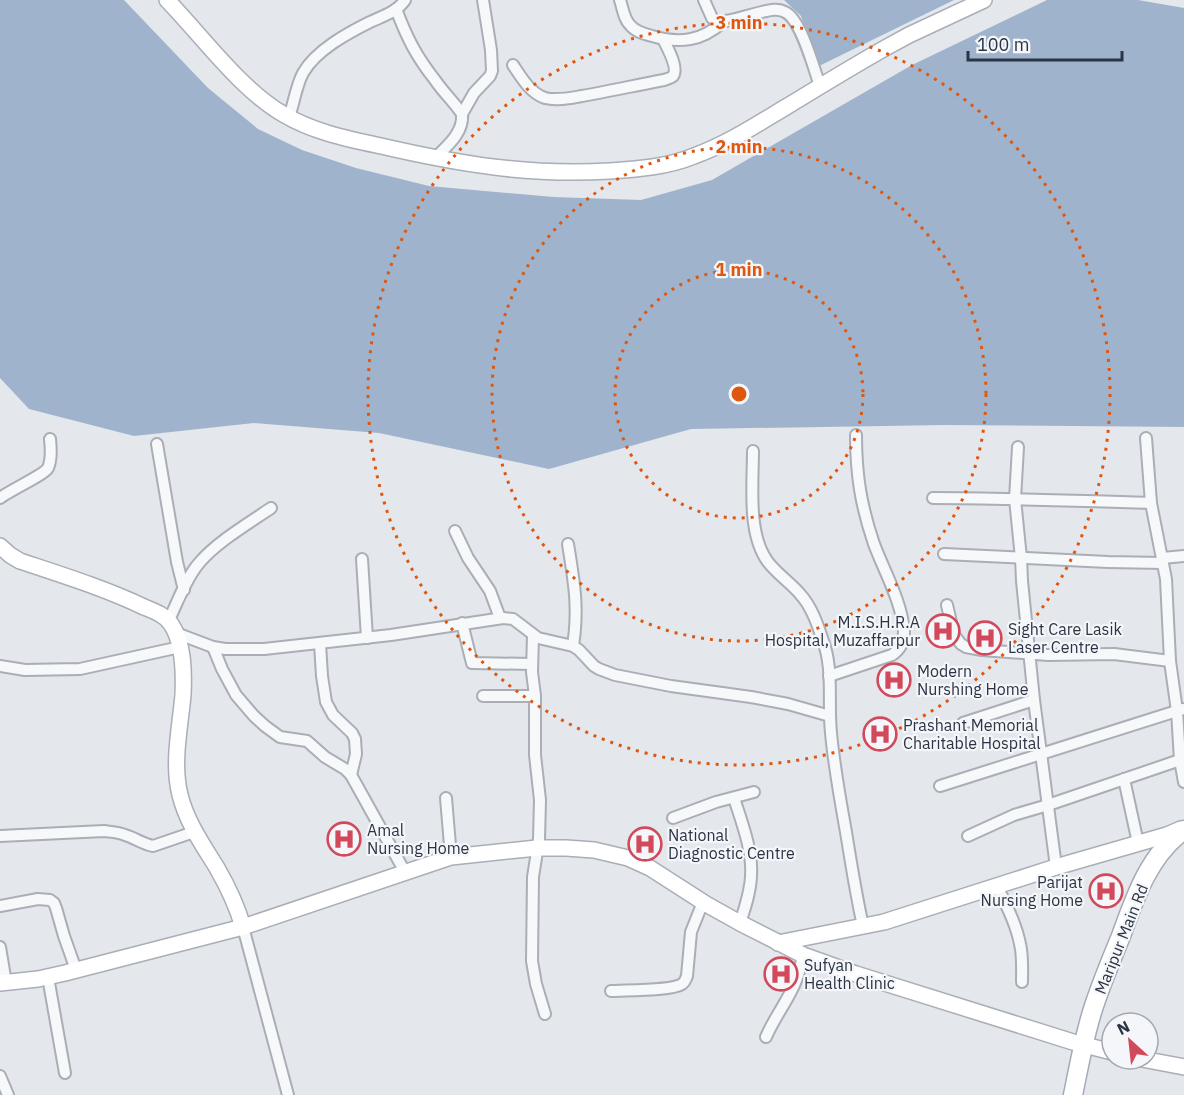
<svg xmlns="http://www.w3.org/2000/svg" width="1184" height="1095" viewBox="0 0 1184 1095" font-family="'IBM Plex Sans',sans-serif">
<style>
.water{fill:#9fb4cc}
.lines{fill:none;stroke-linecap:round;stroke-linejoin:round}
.street-casing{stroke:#a9aeb7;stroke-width:14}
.secondary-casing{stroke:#a9aeb7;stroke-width:18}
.primary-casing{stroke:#a3abb8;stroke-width:21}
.street{stroke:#f7f8fa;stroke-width:10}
.secondary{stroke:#fff;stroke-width:15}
.primary{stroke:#fff;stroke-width:18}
.ring{fill:none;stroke:#df570f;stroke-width:3;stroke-dasharray:3 6}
.labels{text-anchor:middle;stroke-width:4.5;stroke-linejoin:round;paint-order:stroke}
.poi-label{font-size:16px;fill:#2b3445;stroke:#f4f6f9;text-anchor:start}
.street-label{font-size:16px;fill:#2b3445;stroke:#f4f6f9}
.centre{fill:#df570f;stroke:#f4f6f9;stroke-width:3}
.ring-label{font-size:18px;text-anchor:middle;font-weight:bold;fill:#df570f;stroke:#f4f6f9;stroke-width:4.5;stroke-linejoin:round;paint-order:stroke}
</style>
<rect width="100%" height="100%" fill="#e4e7ec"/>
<g class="water">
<path d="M0 0H124L208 88 258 129 302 150 356 168 429 186 554 197 641 200 712 180 912 65 1047 0H1138L1184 8V427L945 425 691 429 549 469 379 433 254 423 134 436 29 409 0 378Z"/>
<path d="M784 0H954L817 67 801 16Z"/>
</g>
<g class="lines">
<g class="street-casing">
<g id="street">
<path d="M620 0C623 9 624 20 631 26 636 32 645 34 652 36 680 44 702 41 723 22"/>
<path d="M704 0 712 18 717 22C732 22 747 15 762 12 770 10 778 8 785 12 801 19 814 69 820 86"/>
<path d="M396 9C407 38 416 56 435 80 443 92 454 102 462 114 464 133 446 147 434 159"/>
<path d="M513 65C521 77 530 93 545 98 557 101 570 98 582 96 610 91 637 85 664 80 667 79 671 78 673 76 679 68 667 47 663 39"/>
<path d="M462 114 474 93 490 76 492 71 491 50 483 0"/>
<path d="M289 117C294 103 296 86 303 73 316 50 348 33 370 22 383 16 397 12 405 0"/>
<path d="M1146 438 1151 503 1166 579 1170 661 1177 711 1180 760 1184 782"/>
<path d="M157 444 177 562 184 590"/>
<path d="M1018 447 1015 499 1021 558 1022 581 1034 700 1056 867"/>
<path d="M753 451C753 484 747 534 768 562 777 574 791 583 800 594 813 608 819 629 825 647 833 675 828 704 831 733 834 766 840 799 846 832 851 863 856 895 863 926"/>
<path d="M0 498C10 490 44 475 48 468 52 459 51 448 50 439"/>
<path d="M933 498C1006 498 1078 501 1151 503"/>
<path d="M455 531 468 558 490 591 500 618"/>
<path d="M568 544C574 582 579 607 573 646"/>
<path d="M944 554 1108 562 1163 563"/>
<path d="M1162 558 1184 556"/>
<path d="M362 559 367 638"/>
<path d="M947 605 954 635 961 644 966 647 982 650 1048 655 1114 654 1170 661"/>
<path d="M169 620C177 603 187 576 200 562 217 542 249 523 271 508"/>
<path d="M462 623 472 663 532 664"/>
<path d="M176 633 213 647 225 649H264L391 635 503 618 513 619 538 638 573 646 579 650 594 666 599 669 615 675 671 686 751 697 788 704 830 716"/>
<path d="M533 635 532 672 535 696V755L540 800 539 839 533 877 532 961 536 984 545 1014"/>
<path d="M320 644 322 676 326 702 333 715 352 733 355 739 356 754 351 775"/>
<path d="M213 647 222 669 236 695 254 716 265 726 280 737 307 741 325 757 345 769 351 775 405 872"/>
<path d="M0 666 25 670 80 669 180 647"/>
<path d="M829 676 892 655C901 649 904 642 904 632 902 602 884 571 874 544 861 506 856 475 856 435"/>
<path d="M483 696H535"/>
<path d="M963 723 1034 700"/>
<path d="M1124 779 1138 843"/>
<path d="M940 786 1183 709"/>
<path d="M446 798 451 857"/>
<path d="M734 798C742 823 753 851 751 877 750 893 745 908 740 923"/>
<path d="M673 818 716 802 754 792"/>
<path d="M0 836 104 831C111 832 118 832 125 835 135 838 143 844 153 846L194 832"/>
<path d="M968 836 1014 815 1048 805 1180 760"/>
<path d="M997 886C1006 905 1016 923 1020 944 1023 956 1022 969 1022 982"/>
<path d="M0 906 38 899 50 900 54 903 56 908 64 936 76 970"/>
<path d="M243 927 288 1095"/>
<path d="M0 947 6 983"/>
<path d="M48 977 65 1073"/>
<path d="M611 991C625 990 672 991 682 984 686 981 685 980 687 976L691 932 703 902"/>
<path d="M766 1037C774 1018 787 1002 795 983 799 974 801 965 803 955"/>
<path d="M0 1076 8 1095"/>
</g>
</g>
<g class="secondary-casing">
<g id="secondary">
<path d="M167 0C202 36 240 89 283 114 313 132 348 139 381 146 459 164 530 176 610 171 639 169 667 167 694 156 727 144 756 125 786 107 819 87 853 66 887 47L909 35 984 0"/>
<path d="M0 546 10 555 20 561C62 575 104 588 144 607 154 611 165 615 171 624 184 643 184 673 183 695 180 728 172 763 180 795 187 823 203 845 217 868 228 887 237 906 243 927"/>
<path d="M778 943 884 922 1056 867 1167 835 1181 829"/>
<path d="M0 983 38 979 65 973 243 927 451 857 537 848H566L594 850 628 858 650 868 706 904 740 923 803 955 856 974 1073 1042 1112 1052"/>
<path d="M1142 1059 1184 1067"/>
</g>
</g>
<g class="primary-casing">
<path id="primary" d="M1073 1095C1079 1066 1084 1037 1093 1009 1101 984 1111 960 1121 936 1135 897 1149 855 1184 830"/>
</g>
<use href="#street" class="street"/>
<use href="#secondary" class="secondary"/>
<use href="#primary" class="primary"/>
</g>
<g class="ring">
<circle cx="739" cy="394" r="124"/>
<circle cx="739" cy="394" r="247"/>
<circle cx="739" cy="394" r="371"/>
</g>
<defs>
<g id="hospital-ring" transform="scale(1.725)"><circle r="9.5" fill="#f4f6f9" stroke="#d1495b" stroke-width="1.5"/><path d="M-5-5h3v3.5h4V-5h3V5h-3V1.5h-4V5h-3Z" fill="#d1495b"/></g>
</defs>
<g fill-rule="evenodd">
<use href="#hospital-ring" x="943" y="631"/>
<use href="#hospital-ring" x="985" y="638"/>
<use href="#hospital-ring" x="894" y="680"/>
<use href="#hospital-ring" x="880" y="734"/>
<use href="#hospital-ring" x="344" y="839"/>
<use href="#hospital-ring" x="645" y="844"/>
<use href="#hospital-ring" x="1106" y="891"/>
<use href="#hospital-ring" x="781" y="974"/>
</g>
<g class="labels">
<g class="poi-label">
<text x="920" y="628" text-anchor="end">M.I.S.H.R.A<tspan x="920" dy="18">Hospital, Muzaffarpur</tspan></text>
<text x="1008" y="635">Sight Care Lasik<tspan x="1008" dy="18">Laser Centre</tspan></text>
<text x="917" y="677">Modern<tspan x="917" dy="18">Nurshing Home</tspan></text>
<text x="903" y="731">Prashant Memorial<tspan x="903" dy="18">Charitable Hospital</tspan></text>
<text x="367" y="836">Amal<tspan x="367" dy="18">Nursing Home</tspan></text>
<text x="668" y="841">National<tspan x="668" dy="18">Diagnostic Centre</tspan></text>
<text x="1083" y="888" text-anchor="end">Parijat<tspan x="1083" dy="18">Nursing Home</tspan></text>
<text x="804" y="971">Sufyan<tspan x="804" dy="18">Health Clinic</tspan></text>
</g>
<g class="street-label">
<text transform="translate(1121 939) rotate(-68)" y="6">Maripur Main Rd</text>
</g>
</g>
<circle cx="739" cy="394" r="9" class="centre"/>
<g class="ring-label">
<text x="739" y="29">3 min</text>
<text x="739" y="153">2 min</text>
<text x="739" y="276">1 min</text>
</g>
<g transform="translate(1130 1041) rotate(333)"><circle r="28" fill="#f4f6f9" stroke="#a4a8b1" stroke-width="1.5"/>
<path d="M0-4.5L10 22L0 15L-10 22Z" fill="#d1495b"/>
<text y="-9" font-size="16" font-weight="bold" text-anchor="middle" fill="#2b3445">N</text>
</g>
<path d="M968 51v9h154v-9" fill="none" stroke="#2b3445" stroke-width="3"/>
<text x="977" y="51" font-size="18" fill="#2b3445" stroke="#f4f6f9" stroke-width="4.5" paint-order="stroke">100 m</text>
</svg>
